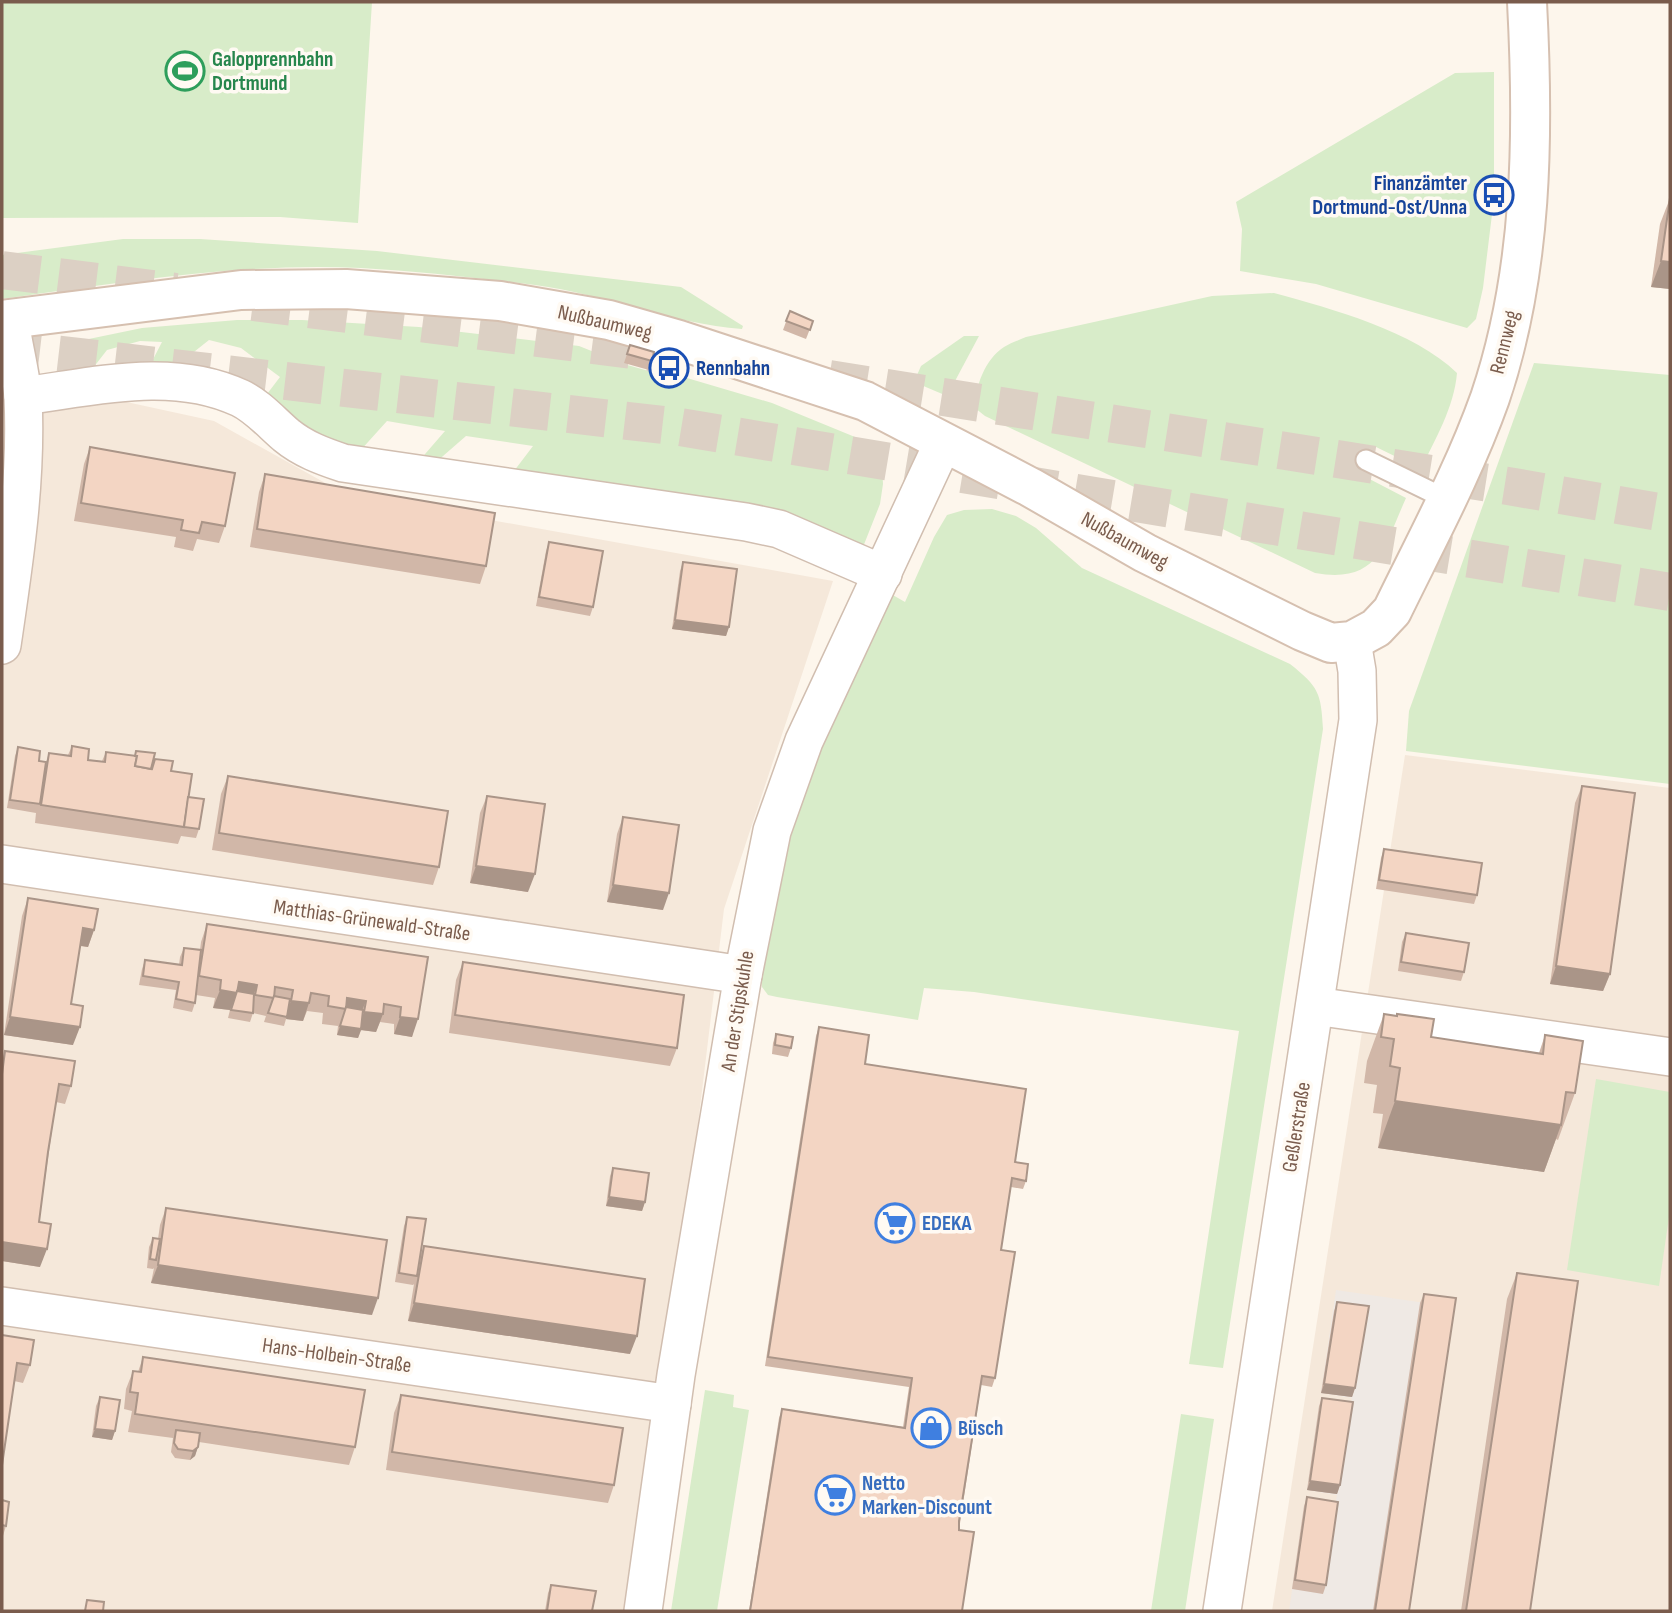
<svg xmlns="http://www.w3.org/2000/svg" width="1672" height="1613" viewBox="0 0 1672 1613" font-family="'Sofia Sans Condensed',sans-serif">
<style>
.residential{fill:#f5e8da}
.industrial{fill:#efe9e4}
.green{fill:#d8ecc9}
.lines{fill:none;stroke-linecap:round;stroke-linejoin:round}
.highway-tunnel{stroke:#dcd0c4;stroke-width:38;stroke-dasharray:38 19;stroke-linecap:butt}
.lane-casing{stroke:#d1beb0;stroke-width:23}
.street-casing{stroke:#d1beb0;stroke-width:40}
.secondary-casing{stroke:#d6c0b0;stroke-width:42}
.lane{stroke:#fff;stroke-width:19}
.street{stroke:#fff;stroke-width:37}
.secondary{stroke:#fff;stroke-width:38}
.wall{fill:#d1b7a8}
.shaded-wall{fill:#aa9588}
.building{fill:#f3d5c3;stroke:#aa9588;stroke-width:2}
.labels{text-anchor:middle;stroke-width:7;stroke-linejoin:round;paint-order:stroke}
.leisure-label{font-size:21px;font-weight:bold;fill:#27864d;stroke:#fffaf3;text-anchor:start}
.transit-label{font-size:21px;font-weight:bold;fill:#164399;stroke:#fffaf3;text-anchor:end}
.street-label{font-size:21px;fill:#7a5c4d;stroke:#fffaf3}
.shop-label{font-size:21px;font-weight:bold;fill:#366cbe;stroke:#fffaf3;text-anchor:start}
</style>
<rect width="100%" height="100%" fill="#fdf6ec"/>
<g class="residential">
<path d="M2 375 214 421 345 494 833 581 724 909 639 1611H2Z"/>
<path d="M1405 755 1670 788V1611H1272Z"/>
</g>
<path class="industrial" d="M1336 1290 1453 1307 1408 1611H1289L1304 1506 1334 1511 1337 1495 1307 1490 1319 1406 1349 1411 1352 1398 1321 1393Z"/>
<g class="green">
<path d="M2 2H372L358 223 280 217 2 218Z"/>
<path d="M1494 72V198L1483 288 1476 319 1467 328 1316 284 1240 271 1242 229 1236 202 1455 73Z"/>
<path d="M123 239H200L377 251 681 287 743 326 742 329C672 324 605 294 535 285 477 278 419 271 361 268 241 262 120 283 2 299V255Z"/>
<path d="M1274 293C1332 309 1414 331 1457 373 1454 408 1435 439 1421 469L1374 446 1358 473 1406 498C1385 545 1378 584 1315 573L985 416 975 408C975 387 985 359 1004 347 1011 343 1019 340 1026 337L1212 296Z"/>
<path d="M237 320H302L419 327 579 346 624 364 652 372 670 373 772 403 855 437 871 450 882 467 883 484 880 504 863 547 511 475 533 446 466 436 435 463 419 461 445 431 387 421 359 452 324 443 264 398 280 377 241 348 209 340 170 371 148 369 162 342 140 341 107 350 93 368 54 382 61 360 79 341 142 328Z"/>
<path d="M964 336H979L947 396 914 382 921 366Z"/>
<path d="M1534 363 1670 375V784L1406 751 1409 711Z"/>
<path d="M992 509 1016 516 1036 528 1082 568 1290 664C1319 687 1321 693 1323 729L1223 1368 1189 1364 1239 1031 974 992 924 988 918 1020 777 997 768 995 762 987 761 976 781 861 807 780 891 594 905 602 934 537 947 515 964 510Z"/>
<path d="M1596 1079 1670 1092V1210L1659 1286 1567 1270Z"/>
<path d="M705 1390 734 1395 733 1407 749 1410 717 1611H671Z"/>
<path d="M1181 1414 1214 1419 1185 1611H1151Z"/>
</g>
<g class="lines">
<g class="highway-tunnel">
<path d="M2 270 176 292"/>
<path d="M253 302 680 356"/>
<path d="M2 348 680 427 1670 592"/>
<path d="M829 379 1508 486 1670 514"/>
</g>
<g class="lane-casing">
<path id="lane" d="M1366 460 1446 499"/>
</g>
<g class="street-casing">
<g id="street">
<path d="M23 396C93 387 172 366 240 398 257 406 271 422 286 435 303 449 322 456 343 463L746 522 779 529 883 574"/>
<path d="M2 645C14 563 27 481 23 398 21 372 13 345 10 319"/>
<path d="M2 864 743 975"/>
<path d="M1315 1006 1670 1057"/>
<path d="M2 1306 672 1404"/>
<path d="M643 1611 676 1375 743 975 772 831 804 741 943 443"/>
<path d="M1222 1611 1358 720 1357 671 1352 641"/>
</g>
</g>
<g class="secondary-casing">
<path id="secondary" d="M2 320 241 290 346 289 500 301 609 320 679 340 865 401 1030 487 1145 553 1302 631 1331 643 1352 641 1376 628 1392 611C1426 541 1464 471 1490 398 1533 271 1534 134 1527 2"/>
</g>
<use href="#lane" class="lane"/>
<use href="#street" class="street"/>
<use href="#secondary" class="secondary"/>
</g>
<g class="wall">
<path d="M1670 198V289L1651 287 1660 224Z"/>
<path d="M790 311 813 321 806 339 783 330Z"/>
<path d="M630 345 652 361 649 370 624 363Z"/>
<path d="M90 447 225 526 219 543 197 539 193 551 174 547 176 537 74 521 84 464Z"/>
<path d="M265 474 486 566 480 584 250 547 259 492Z"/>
<path d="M549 542 593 607 590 616 536 606 546 551Z"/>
<path d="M683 562 729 627 726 636 672 629 680 571Z"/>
<path d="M72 746 88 760 102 761 106 752 135 756 136 751 152 766 155 759 171 771 188 797 199 829 196 838 181 836 178 844 35 823 36 813 7 808 15 756 18 747 39 761 46 762 49 753 68 755Z"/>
<path d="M228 776 439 867 433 885 212 850 221 794Z"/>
<path d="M1582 786 1610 974 1603 991 1550 984 1575 803Z"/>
<path d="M487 796 528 892 470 883 480 813Z"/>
<path d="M623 817 663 910 607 902 617 834Z"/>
<path d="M1384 849 1477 895 1474 904 1376 889 1381 858Z"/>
<path d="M28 898 94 930 88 947 80 946 71 1004 73 1045 4 1035 22 916Z"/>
<path d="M207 924 428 957 412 1037 394 1034V1024L380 1022 376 1032 361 1030 358 1038 337 1035 338 1026 322 1024 323 1013 307 1011 303 1021 286 1019 284 1026 264 1022 266 1016 253 1013 250 1022 228 1018 230 1010 213 1008 215 998 196 995 195 1003 192 1012 173 1008 176 990 139 985 142 969 145 960 179 965 180 957 184 948 200 950 201 942Z"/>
<path d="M1406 933 1464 972 1461 981 1398 971 1402 942Z"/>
<path d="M463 962 677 1048 670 1066 449 1033 456 980Z"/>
<path d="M1384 1014 1396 1016 1397 1014 1431 1037 1539 1053 1545 1035 1575 1093 1558 1140 1556 1139 1544 1172 1378 1148 1383 1114 1373 1113 1377 1085 1364 1083 1367 1061Z"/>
<path d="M819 1027 865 1064 1015 1162 1026 1181 1023 1189 1011 1187 1001 1250 995 1378 992 1387 981 1385 959 1530 962 1611H749L779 1418 782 1409 903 1427 909 1387 765 1366 816 1036Z"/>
<path d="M776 1034 791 1048 788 1057 772 1054 773 1043Z"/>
<path d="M5 1051 71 1086 65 1104 56 1102 39 1222 40 1267 2 1261V1060Z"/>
<path d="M613 1168 645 1202 642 1211 606 1206 610 1176Z"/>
<path d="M166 1208 372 1315 151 1283 154 1268 153 1269 147 1268 149 1247 153 1238 158 1239 160 1225Z"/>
<path d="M407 1217 420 1256 424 1246 630 1354 408 1321 414 1284 413 1285 395 1282 404 1226Z"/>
<path d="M1517 1273 1530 1611H1461L1507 1299Z"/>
<path d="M1424 1294 1409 1611H1373L1420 1303Z"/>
<path d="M1337 1302 1355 1388 1352 1397 1321 1393 1334 1311Z"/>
<path d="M2 1335 30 1365 23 1383 14 1381Z"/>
<path d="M143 1357 355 1447 349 1465 199 1442 195 1456 190 1460 175 1458 171 1452 173 1438 128 1432 132 1411 124 1409 126 1389 133 1371 138 1372Z"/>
<path d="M401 1395 614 1485 608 1503 386 1470 394 1413Z"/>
<path d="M100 1397 115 1431 112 1440 92 1437 96 1406Z"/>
<path d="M1322 1398 1340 1485 1337 1494 1307 1490 1319 1406Z"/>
<path d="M1307 1497 1326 1585 1323 1594 1292 1589 1304 1506Z"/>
<path d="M2 1500 6 1526 2 1539Z"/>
<path d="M551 1585 592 1611H545L548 1593Z"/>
</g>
<g class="shaded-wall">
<path d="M1661 261 1670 262V289L1651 287Z"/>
<path d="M675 620 729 627 726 636 672 629Z"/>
<path d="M476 866 535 874 528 892 470 883Z"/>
<path d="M613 885 669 893 663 910 607 902Z"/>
<path d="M83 928 94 930 88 947 76 945Z"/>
<path d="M1556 966 1610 974 1603 991 1550 984Z"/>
<path d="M239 982 257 985 251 1003 234 1000 230 1010 213 1008 220 990Z"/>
<path d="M347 998 366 1001 359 1018 346 1009Z"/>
<path d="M291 1001 309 1003 303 1021 286 1019 287 1017 285 1016Z"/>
<path d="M364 1012 383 1014 376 1032 361 1030 358 1038 337 1035 340 1026 358 1029Z"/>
<path d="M10 1017 80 1027 73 1045 4 1035Z"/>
<path d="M400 1017 418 1019 412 1037 394 1034Z"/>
<path d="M1395 1101 1561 1125 1544 1172 1378 1148Z"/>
<path d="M609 1197 645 1202 642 1211 606 1206Z"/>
<path d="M2 1242 47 1249 40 1267 2 1261Z"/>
<path d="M158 1265 378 1298 372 1315 151 1283Z"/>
<path d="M414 1303 637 1336 630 1354 408 1321Z"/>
<path d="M1324 1384 1355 1388 1352 1397 1321 1393Z"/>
<path d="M95 1429 115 1431 112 1440 92 1437Z"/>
<path d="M198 1447 195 1456 190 1460 193 1451Z"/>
<path d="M1310 1481 1340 1485 1337 1494 1307 1490Z"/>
</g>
<g class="building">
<path d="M1670 198V262L1661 261Z"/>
<path d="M790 311 813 321 810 330 786 321Z"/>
<path d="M630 345 654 352 652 361 627 354Z"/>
<path d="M90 447 235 473 225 526 202 522 199 533 181 530 183 520 81 503Z"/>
<path d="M265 474 495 513 486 566 257 529Z"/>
<path d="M549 542 603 551 593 607 539 597Z"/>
<path d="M683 562 737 569 729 627 675 620Z"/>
<path d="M72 746 89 749 88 760 105 762 106 752 137 756 135 766 152 769 155 759 173 761 171 771 192 774 184 827 41 805 49 753 71 756Z"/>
<path d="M18 747 40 751 39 761 46 762 40 804 10 800Z"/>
<path d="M136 751 155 753 151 769 135 766 137 756H135Z"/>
<path d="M228 776 448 811 439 867 219 833Z"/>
<path d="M1582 786 1635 793 1610 974 1556 966Z"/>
<path d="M487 796 545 804 535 874 476 866Z"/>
<path d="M188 797 204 799 199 829 184 827Z"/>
<path d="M623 817 679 825 669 893 613 885Z"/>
<path d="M1384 849 1482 863 1477 895 1379 880Z"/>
<path d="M28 898 98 909 94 930 83 928 71 1004 83 1006 80 1027 10 1017Z"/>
<path d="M207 924 428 957 418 1019 400 1017 401 1007 384 1004 383 1014 364 1012 366 1001 347 998 346 1009 328 1006 329 996 311 993 309 1003 291 1001 293 990 275 987 274 998 255 995 257 985 239 982 237 993 220 990 221 980 199 976Z"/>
<path d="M1406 933 1469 943 1464 972 1401 962Z"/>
<path d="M184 948 201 950 195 1003 176 999 179 982 143 976 145 960 182 965Z"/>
<path d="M463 962 684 995 677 1048 455 1015Z"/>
<path d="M237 991 254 994 253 1013 231 1010Z"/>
<path d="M274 996 290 999 287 1017 268 1013Z"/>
<path d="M346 1007 363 1010 361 1029 340 1026Z"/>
<path d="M1384 1014 1397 1016V1014L1434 1019 1431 1037 1543 1054 1545 1035 1583 1041 1575 1093 1566 1092 1561 1125 1395 1101 1400 1068 1390 1066 1394 1039 1381 1037Z"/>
<path d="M819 1027 869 1035 865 1064 1026 1089 1015 1162 1028 1164 1026 1181 1012 1178 1001 1250 1015 1252 995 1378 982 1376 959 1521V1530L974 1532 962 1611H750L782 1409 905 1428 912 1378 768 1357Z"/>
<path d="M776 1034 793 1037 791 1048 775 1045Z"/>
<path d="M5 1051 75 1061 71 1086 59 1084 48 1152 39 1222 51 1224 47 1249 2 1242V1074Z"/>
<path d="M613 1168 649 1173 645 1202 609 1197Z"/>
<path d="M166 1208 387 1240 378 1298 158 1265Z"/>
<path d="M407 1217 426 1219 417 1276 399 1273Z"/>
<path d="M153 1238 160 1239 156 1260 150 1259Z"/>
<path d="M424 1246 645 1279 637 1336 414 1303Z"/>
<path d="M1517 1273 1578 1281 1530 1611H1466Z"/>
<path d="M1424 1294 1456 1298 1409 1611H1375Z"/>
<path d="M1337 1302 1369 1306 1355 1388 1324 1384Z"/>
<path d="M2 1335 34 1340 30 1365 17 1363 2 1465Z"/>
<path d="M143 1357 365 1390 355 1447 135 1414 138 1393 130 1392 133 1371 141 1372Z"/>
<path d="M401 1395 623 1428 614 1485 392 1452Z"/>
<path d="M100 1397 120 1400 115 1431 95 1429Z"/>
<path d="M1322 1398 1353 1402 1340 1485 1310 1481Z"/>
<path d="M176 1430 200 1433 198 1447 193 1451 178 1449 174 1443Z"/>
<path d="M1307 1497 1338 1502 1326 1585 1295 1580Z"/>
<path d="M2 1500 9 1502 6 1526 2 1525Z"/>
<path d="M551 1585 596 1591 592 1611H547Z"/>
<path d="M87 1600 104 1602 103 1611H85Z"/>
</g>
<defs>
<g id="stadium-ring" transform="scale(2.0125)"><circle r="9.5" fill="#fffaf3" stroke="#2e9e5b" stroke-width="1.5"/><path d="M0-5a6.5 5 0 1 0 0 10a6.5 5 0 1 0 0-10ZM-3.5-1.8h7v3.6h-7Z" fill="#2e9e5b"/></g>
<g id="bus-ring" transform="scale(2.0125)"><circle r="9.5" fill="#fffaf3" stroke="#1a4fb4" stroke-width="1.5"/><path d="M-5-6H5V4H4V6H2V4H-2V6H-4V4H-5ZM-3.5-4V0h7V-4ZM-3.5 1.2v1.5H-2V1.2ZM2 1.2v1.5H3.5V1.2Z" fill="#1a4fb4"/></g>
<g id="supermarket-ring" transform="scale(2.0125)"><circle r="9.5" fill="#fffaf3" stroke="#3f7fe0" stroke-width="1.5"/><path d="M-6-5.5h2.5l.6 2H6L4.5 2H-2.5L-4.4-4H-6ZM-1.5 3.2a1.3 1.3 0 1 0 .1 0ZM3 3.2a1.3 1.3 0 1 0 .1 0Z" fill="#3f7fe0"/></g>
<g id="shop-ring" transform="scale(2.0125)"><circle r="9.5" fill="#fffaf3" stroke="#3f7fe0" stroke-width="1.5"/><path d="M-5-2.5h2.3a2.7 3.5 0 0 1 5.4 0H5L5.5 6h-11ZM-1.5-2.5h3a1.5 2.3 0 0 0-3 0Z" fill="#3f7fe0"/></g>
</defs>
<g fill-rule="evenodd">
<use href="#stadium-ring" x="185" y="71"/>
<use href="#bus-ring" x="1494" y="195"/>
<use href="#bus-ring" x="669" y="368"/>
<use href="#supermarket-ring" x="895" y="1223"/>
<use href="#shop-ring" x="931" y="1428"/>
<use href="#supermarket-ring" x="835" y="1495"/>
</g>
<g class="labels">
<g class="leisure-label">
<text x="212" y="66">Galopprennbahn<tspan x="212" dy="24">Dortmund</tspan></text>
</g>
<g class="transit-label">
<text x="1467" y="190">Finanzämter<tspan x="1467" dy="24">Dortmund-Ost/Unna</tspan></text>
<text x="696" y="375" text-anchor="start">Rennbahn</text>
</g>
<g class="street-label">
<text transform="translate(605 322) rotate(13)" y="7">Nußbaumweg</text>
<text transform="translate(1504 342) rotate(-76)" y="7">Rennweg</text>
<text transform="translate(1125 540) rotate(29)" y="7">Nußbaumweg</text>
<text transform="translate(372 920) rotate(8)" y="7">Matthias-Grünewald-Straße</text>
<text transform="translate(737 1011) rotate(-81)" y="7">An der Stipskuhle</text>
<text transform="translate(1296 1127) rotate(-81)" y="7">Geßlerstraße</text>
<text transform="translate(337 1355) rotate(8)" y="7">Hans-Holbein-Straße</text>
</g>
<g class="shop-label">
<text x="922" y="1230">EDEKA</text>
<text x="958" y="1435">Büsch</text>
<text x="862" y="1490">Netto<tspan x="862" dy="24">Marken-Discount</tspan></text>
</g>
</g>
<rect width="1672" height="1613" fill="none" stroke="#7a5c4d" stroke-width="7"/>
</svg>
